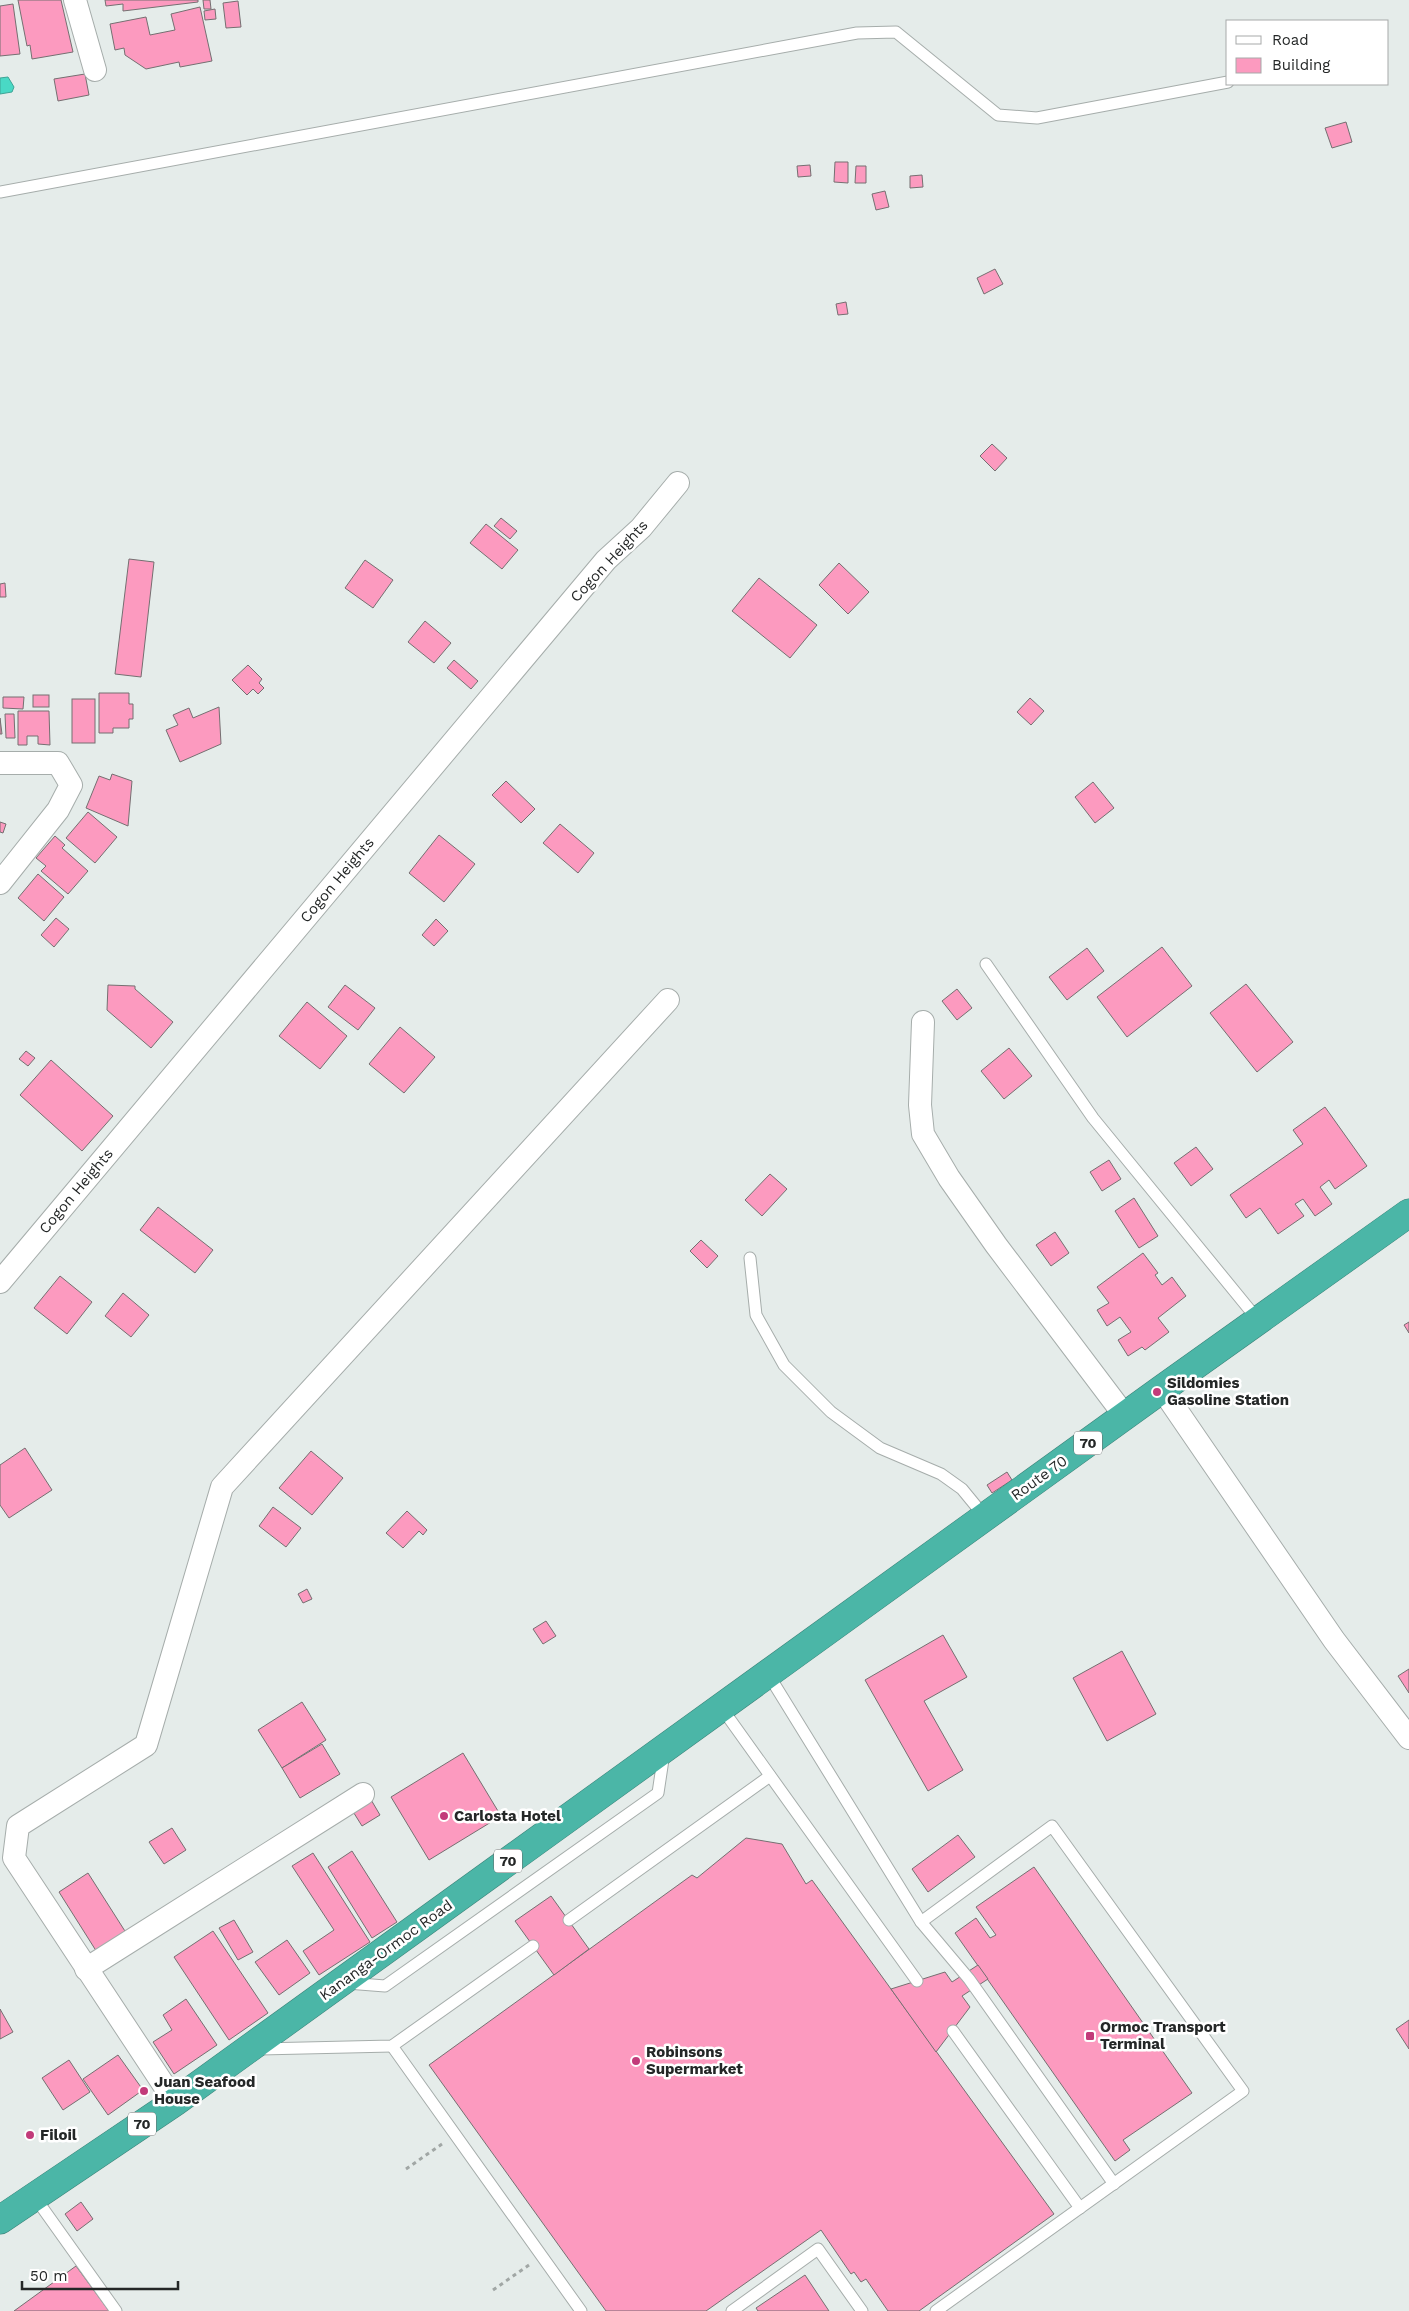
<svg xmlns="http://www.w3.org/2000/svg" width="1409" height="2311" viewBox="0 0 1409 2311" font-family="'Work Sans',sans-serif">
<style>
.water{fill:#49d9c5;stroke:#3ea496}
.building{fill:#fc9abf;stroke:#756f71}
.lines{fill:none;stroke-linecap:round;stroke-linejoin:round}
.lane-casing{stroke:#a6adab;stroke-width:13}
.street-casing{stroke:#a6adab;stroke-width:24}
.highway-casing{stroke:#3d847a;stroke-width:29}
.path{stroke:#a1a7a5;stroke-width:3;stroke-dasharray:4 4;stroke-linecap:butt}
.lane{stroke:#fff;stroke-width:11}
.street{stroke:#fff;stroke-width:22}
.highway{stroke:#4bb6a7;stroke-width:28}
.poi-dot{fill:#c23b7a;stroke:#fff;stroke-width:2}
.labels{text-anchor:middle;stroke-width:5;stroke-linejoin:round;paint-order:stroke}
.shield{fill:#fff;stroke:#666868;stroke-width:1}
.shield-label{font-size:14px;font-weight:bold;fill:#242727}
.street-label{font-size:15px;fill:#242727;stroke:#fff}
.poi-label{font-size:15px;font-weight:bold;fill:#242727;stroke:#fff;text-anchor:start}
</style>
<rect width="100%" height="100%" fill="#e5ecea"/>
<path class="water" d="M8 77 14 87 12 92 0 94V78Z"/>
<g class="building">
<path d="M18 0H61L73 52 32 59 30 45 27 46Z"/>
<path d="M105 0H198V2L123 11V4L106 6Z"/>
<path d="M203 0H210L211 9H204Z"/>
<path d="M238 1 241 27 226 28 223 3Z"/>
<path d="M13 4 20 54 0 56V6Z"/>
<path d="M200 7 212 61 180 67 179 62 146 69 125 55 124 48 115 50 110 24 146 17 150 35 175 30 171 14Z"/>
<path d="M215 9 216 19 205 20 204 11Z"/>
<path d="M85 74 89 95 58 101 54 79Z"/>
<path d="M1346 122 1352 142 1332 148 1325 128Z"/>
<path d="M835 162H848V183L834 182Z"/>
<path d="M810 165 811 176 798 177 797 166Z"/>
<path d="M856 166H866V183H855Z"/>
<path d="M922 175 923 187 910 188V176Z"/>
<path d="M885 191 889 207 876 210 872 194Z"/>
<path d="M995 269 1003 284 984 294 977 278Z"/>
<path d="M846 302 848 314 838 315 836 304Z"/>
<path d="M992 444 1007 458 995 471 980 456Z"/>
<path d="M501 518 517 531 510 539 494 526Z"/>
<path d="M486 524 518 550 502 569 470 543Z"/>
<path d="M129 559 154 562 141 677 115 674Z"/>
<path d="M365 560 393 580 373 608 345 588Z"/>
<path d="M839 563 869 592 848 614 819 585Z"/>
<path d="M759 578 817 625 790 658 732 611Z"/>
<path d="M5 583 6 597H0V584Z"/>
<path d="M425 621 451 643 434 663 408 642Z"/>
<path d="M454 660 478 681 471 689 447 668Z"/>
<path d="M248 665 262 679 259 683 264 688 258 694 253 689 247 695 232 680Z"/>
<path d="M99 693H129V704H133V719H129V728H113V733H99Z"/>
<rect x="33" y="695" width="16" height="12"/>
<path d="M3 697H24L23 709 3 708Z"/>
<path d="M1030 698 1044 711 1031 725 1017 712Z"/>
<rect x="72" y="699" width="23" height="44"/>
<path d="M219 707 221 744 180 762 166 730 178 725 173 715 189 708 193 718Z"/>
<path d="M18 711H49L50 745 38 744V736H27V745H18Z"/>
<path d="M5 714H14L15 738H6Z"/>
<path d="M0 718 2 734H0Z"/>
<path d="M112 774 132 781 128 826 86 808 99 776 110 780Z"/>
<path d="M506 781 535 809 521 823 492 795Z"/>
<path d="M1093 782 1114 808 1095 823 1075 797Z"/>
<path d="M88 812 117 837 95 863 66 838Z"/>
<path d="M0 822 6 824 3 833 0 832Z"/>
<path d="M560 824 594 853 578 873 543 843Z"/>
<path d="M439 835 475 864 444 902 409 873Z"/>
<path d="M55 836 65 845 62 848 88 871 68 894 41 871 46 866 36 858Z"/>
<path d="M38 874 64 897 44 921 18 898Z"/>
<path d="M56 918 69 929 54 947 41 935Z"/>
<path d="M436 919 448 931 434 946 422 935Z"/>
<path d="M1162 947 1192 986 1127 1037 1097 997Z"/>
<path d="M1087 948 1104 971 1067 1000 1049 977Z"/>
<path d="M1246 984 1293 1042 1257 1072 1210 1013Z"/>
<path d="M108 985 135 986V989L173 1022 151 1048 107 1010Z"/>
<path d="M345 985 375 1008 358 1030 328 1007Z"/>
<path d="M957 989 972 1008 957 1020 942 1001Z"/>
<path d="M307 1002 347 1036 320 1069 279 1036Z"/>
<path d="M400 1027 435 1057 404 1093 369 1064Z"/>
<path d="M1009 1048 1032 1076 1004 1099 981 1071Z"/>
<path d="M26 1051 35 1058 28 1066 19 1059Z"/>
<path d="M51 1060 113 1116 82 1151 20 1095Z"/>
<path d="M1325 1107 1367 1166 1335 1189 1329 1180 1320 1187 1332 1204 1315 1216 1303 1199 1295 1204 1304 1216 1278 1234 1260 1208 1246 1218 1230 1195 1303 1144 1293 1130Z"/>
<path d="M1196 1147 1213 1169 1191 1186 1174 1163Z"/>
<path d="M1109 1160 1121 1179 1102 1191 1090 1172Z"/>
<path d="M770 1174 787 1189 762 1216 745 1200Z"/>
<path d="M1134 1198 1158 1236 1139 1248 1115 1211Z"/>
<path d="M158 1207 213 1250 195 1273 140 1230Z"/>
<path d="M1055 1232 1069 1253 1051 1266 1036 1245Z"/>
<path d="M701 1240 718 1256 707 1268 690 1251Z"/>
<path d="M1143 1253 1158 1273 1155 1275 1162 1285 1172 1277 1186 1296 1158 1318 1169 1332 1145 1350 1142 1347 1128 1356 1118 1340 1131 1332 1120 1317 1107 1326 1097 1310 1109 1303 1097 1287Z"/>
<path d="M60 1276 92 1302 67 1334 34 1308Z"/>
<path d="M123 1293 149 1315 131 1337 105 1316Z"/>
<path d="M1409 1322V1333L1404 1325Z"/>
<path d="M25 1448 52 1490 9 1518 0 1505V1465Z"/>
<path d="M311 1451 343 1478 312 1515 279 1488Z"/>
<path d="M1007 1472 1012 1480 992 1493 987 1485Z"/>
<path d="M273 1507 301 1528 286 1547 259 1526Z"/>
<path d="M407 1511 427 1530 423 1535 419 1531 403 1548 386 1533Z"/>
<path d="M307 1589 312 1599 303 1603 298 1594Z"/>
<path d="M546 1621 556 1636 543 1644 533 1629Z"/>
<path d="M943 1635 967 1677 924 1701 963 1770 928 1791 865 1680Z"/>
<path d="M1122 1651 1156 1714 1107 1741 1073 1678Z"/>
<path d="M1409 1669V1693L1398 1676Z"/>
<path d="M302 1702 326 1740 282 1768 258 1730Z"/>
<path d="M322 1744 340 1774 300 1798 282 1768Z"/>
<path d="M463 1753 501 1816 429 1860 391 1797Z"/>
<path d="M370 1798 380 1815 362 1826 352 1810Z"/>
<path d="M172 1828 186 1850 164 1864 149 1842Z"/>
<path d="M958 1835 975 1857 928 1892 912 1869Z"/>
<path d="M746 1838 782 1844 806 1884 812 1880 1054 2214 919 2311H888L866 2279 861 2282 854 2272 851 2274 821 2230 706 2311H606L429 2065 692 1875 697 1878Z"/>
<path d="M352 1851 397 1922 372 1938 328 1867Z"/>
<path d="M313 1853 370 1942 319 1975 303 1951 334 1930 292 1866Z"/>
<path d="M1034 1867 1192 2093 1123 2140 1130 2150 1115 2161 955 1933 976 1918 990 1938 996 1935 976 1907Z"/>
<path d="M88 1873 130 1939 100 1957 59 1892Z"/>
<path d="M551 1896 589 1949 554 1975 515 1921Z"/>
<path d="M234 1920 253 1952 238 1960 219 1928Z"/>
<path d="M213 1931 268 2013 229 2040 174 1957Z"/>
<path d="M287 1940 310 1973 279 1995 255 1962Z"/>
<path d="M978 1965 988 1979 962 1996 970 2007 936 2052 891 1989 945 1972 952 1982Z"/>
<path d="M186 1999 217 2045 174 2074 153 2042 172 2030 163 2015Z"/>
<path d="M0 2009 13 2032 0 2039Z"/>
<path d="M1409 2020V2049L1396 2029Z"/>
<path d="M118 2055 143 2090 108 2115 83 2079Z"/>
<path d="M69 2060 90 2092 63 2110 42 2078Z"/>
<path d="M81 2202 93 2219 77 2231 65 2214Z"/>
<path d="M76 2266 109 2311H14Z"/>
<path d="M805 2275 829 2311H758L756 2308Z"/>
</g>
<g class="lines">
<g class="lane-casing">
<g id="lane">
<path d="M0 192 857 33 896 32 998 115 1037 118 1228 82"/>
<path d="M986 964 1093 1118 1258 1320"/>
<path d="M750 1258 756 1315 784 1365 831 1412 880 1448 941 1474 962 1489 985 1517"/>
<path d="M768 1674 921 1922 969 1979 1114 2184"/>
<path d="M721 1707 917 1981"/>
<path d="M569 1920 770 1776"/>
<path d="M921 1922 1052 1826 1243 2091 936 2311"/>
<path d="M347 1983 385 1986 658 1793 664 1753"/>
<path d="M953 2031 1080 2208"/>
<path d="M392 2046 581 2311"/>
<path d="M260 2049 392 2046 533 1946"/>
<path d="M34 2196 116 2311"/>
<path d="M732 2311 818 2249 862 2311"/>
</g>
</g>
<g class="street-casing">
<g id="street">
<path d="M75 0 95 70"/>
<path d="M0 763H58L71 785 58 810 0 883"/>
<path d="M923 1022 920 1105 923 1134 949 1178 996 1245 1125 1416"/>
<path d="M0 1282 606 560 641 528 678 483"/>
<path d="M1162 1389 1334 1640 1409 1738"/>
<path d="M86 1969 363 1794"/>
<path d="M175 2102 14 1858 18 1826 146 1745 222 1487 668 1000"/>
</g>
</g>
<g class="highway-casing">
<path id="highway" d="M0 2220 175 2102 1162 1389 1409 1213"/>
</g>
<g class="path">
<path d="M406 2169 442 2144"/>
<path d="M493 2290 529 2265"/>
</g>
<use href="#lane" class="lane"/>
<use href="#street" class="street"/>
<use href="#highway" class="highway"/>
</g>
<g class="poi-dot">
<circle cx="1157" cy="1392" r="5"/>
<circle cx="444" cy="1816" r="5"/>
<rect x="1085" y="2031" width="10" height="10" rx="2.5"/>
<circle cx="636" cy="2061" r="5"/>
<circle cx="144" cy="2091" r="5"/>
<circle cx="30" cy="2135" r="5"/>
</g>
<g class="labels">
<g class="shield">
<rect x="1074" y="1431.5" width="28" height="23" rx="4"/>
<rect x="494" y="1849.5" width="28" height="23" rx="4"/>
<rect x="128" y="2112.5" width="28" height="23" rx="4"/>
</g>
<g class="shield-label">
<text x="1088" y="1448">70</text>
<text x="508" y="1866">70</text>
<text x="142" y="2129">70</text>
</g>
<g class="street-label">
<text transform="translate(609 561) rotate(-47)" y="5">Cogon Heights</text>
<text transform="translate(337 880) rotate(-50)" y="5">Cogon Heights</text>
<text transform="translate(76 1191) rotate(-50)" y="5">Cogon Heights</text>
<text transform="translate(1039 1478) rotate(-36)" y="5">Route 70</text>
<text transform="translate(386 1950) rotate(-36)" y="5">Kananga-Ormoc Road</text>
</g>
<g class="poi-label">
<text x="1167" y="1388">Sildomies<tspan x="1167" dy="17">Gasoline Station</tspan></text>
<text x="454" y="1821">Carlosta Hotel</text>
<text x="1100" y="2032">Ormoc Transport<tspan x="1100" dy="17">Terminal</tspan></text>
<text x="646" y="2057">Robinsons<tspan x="646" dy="17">Supermarket</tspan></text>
<text x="154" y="2087">Juan Seafood<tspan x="154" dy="17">House</tspan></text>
<text x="40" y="2140">Filoil</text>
</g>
</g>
<rect x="1226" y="20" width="162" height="65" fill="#ffffff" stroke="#a7a9a9"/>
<rect x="1236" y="36" width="25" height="8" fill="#ffffff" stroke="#a7a9a9"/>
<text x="1272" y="45" font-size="15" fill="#242727">Road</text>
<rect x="1236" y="58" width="25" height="15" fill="#fc9abf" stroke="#a7a9a9"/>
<text x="1272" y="70" font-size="15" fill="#242727">Building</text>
<path d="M22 2281v8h156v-8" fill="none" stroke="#242727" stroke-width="2.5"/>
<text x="30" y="2281" font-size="15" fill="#242727" stroke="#ffffff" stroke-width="4" paint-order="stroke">50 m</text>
</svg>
